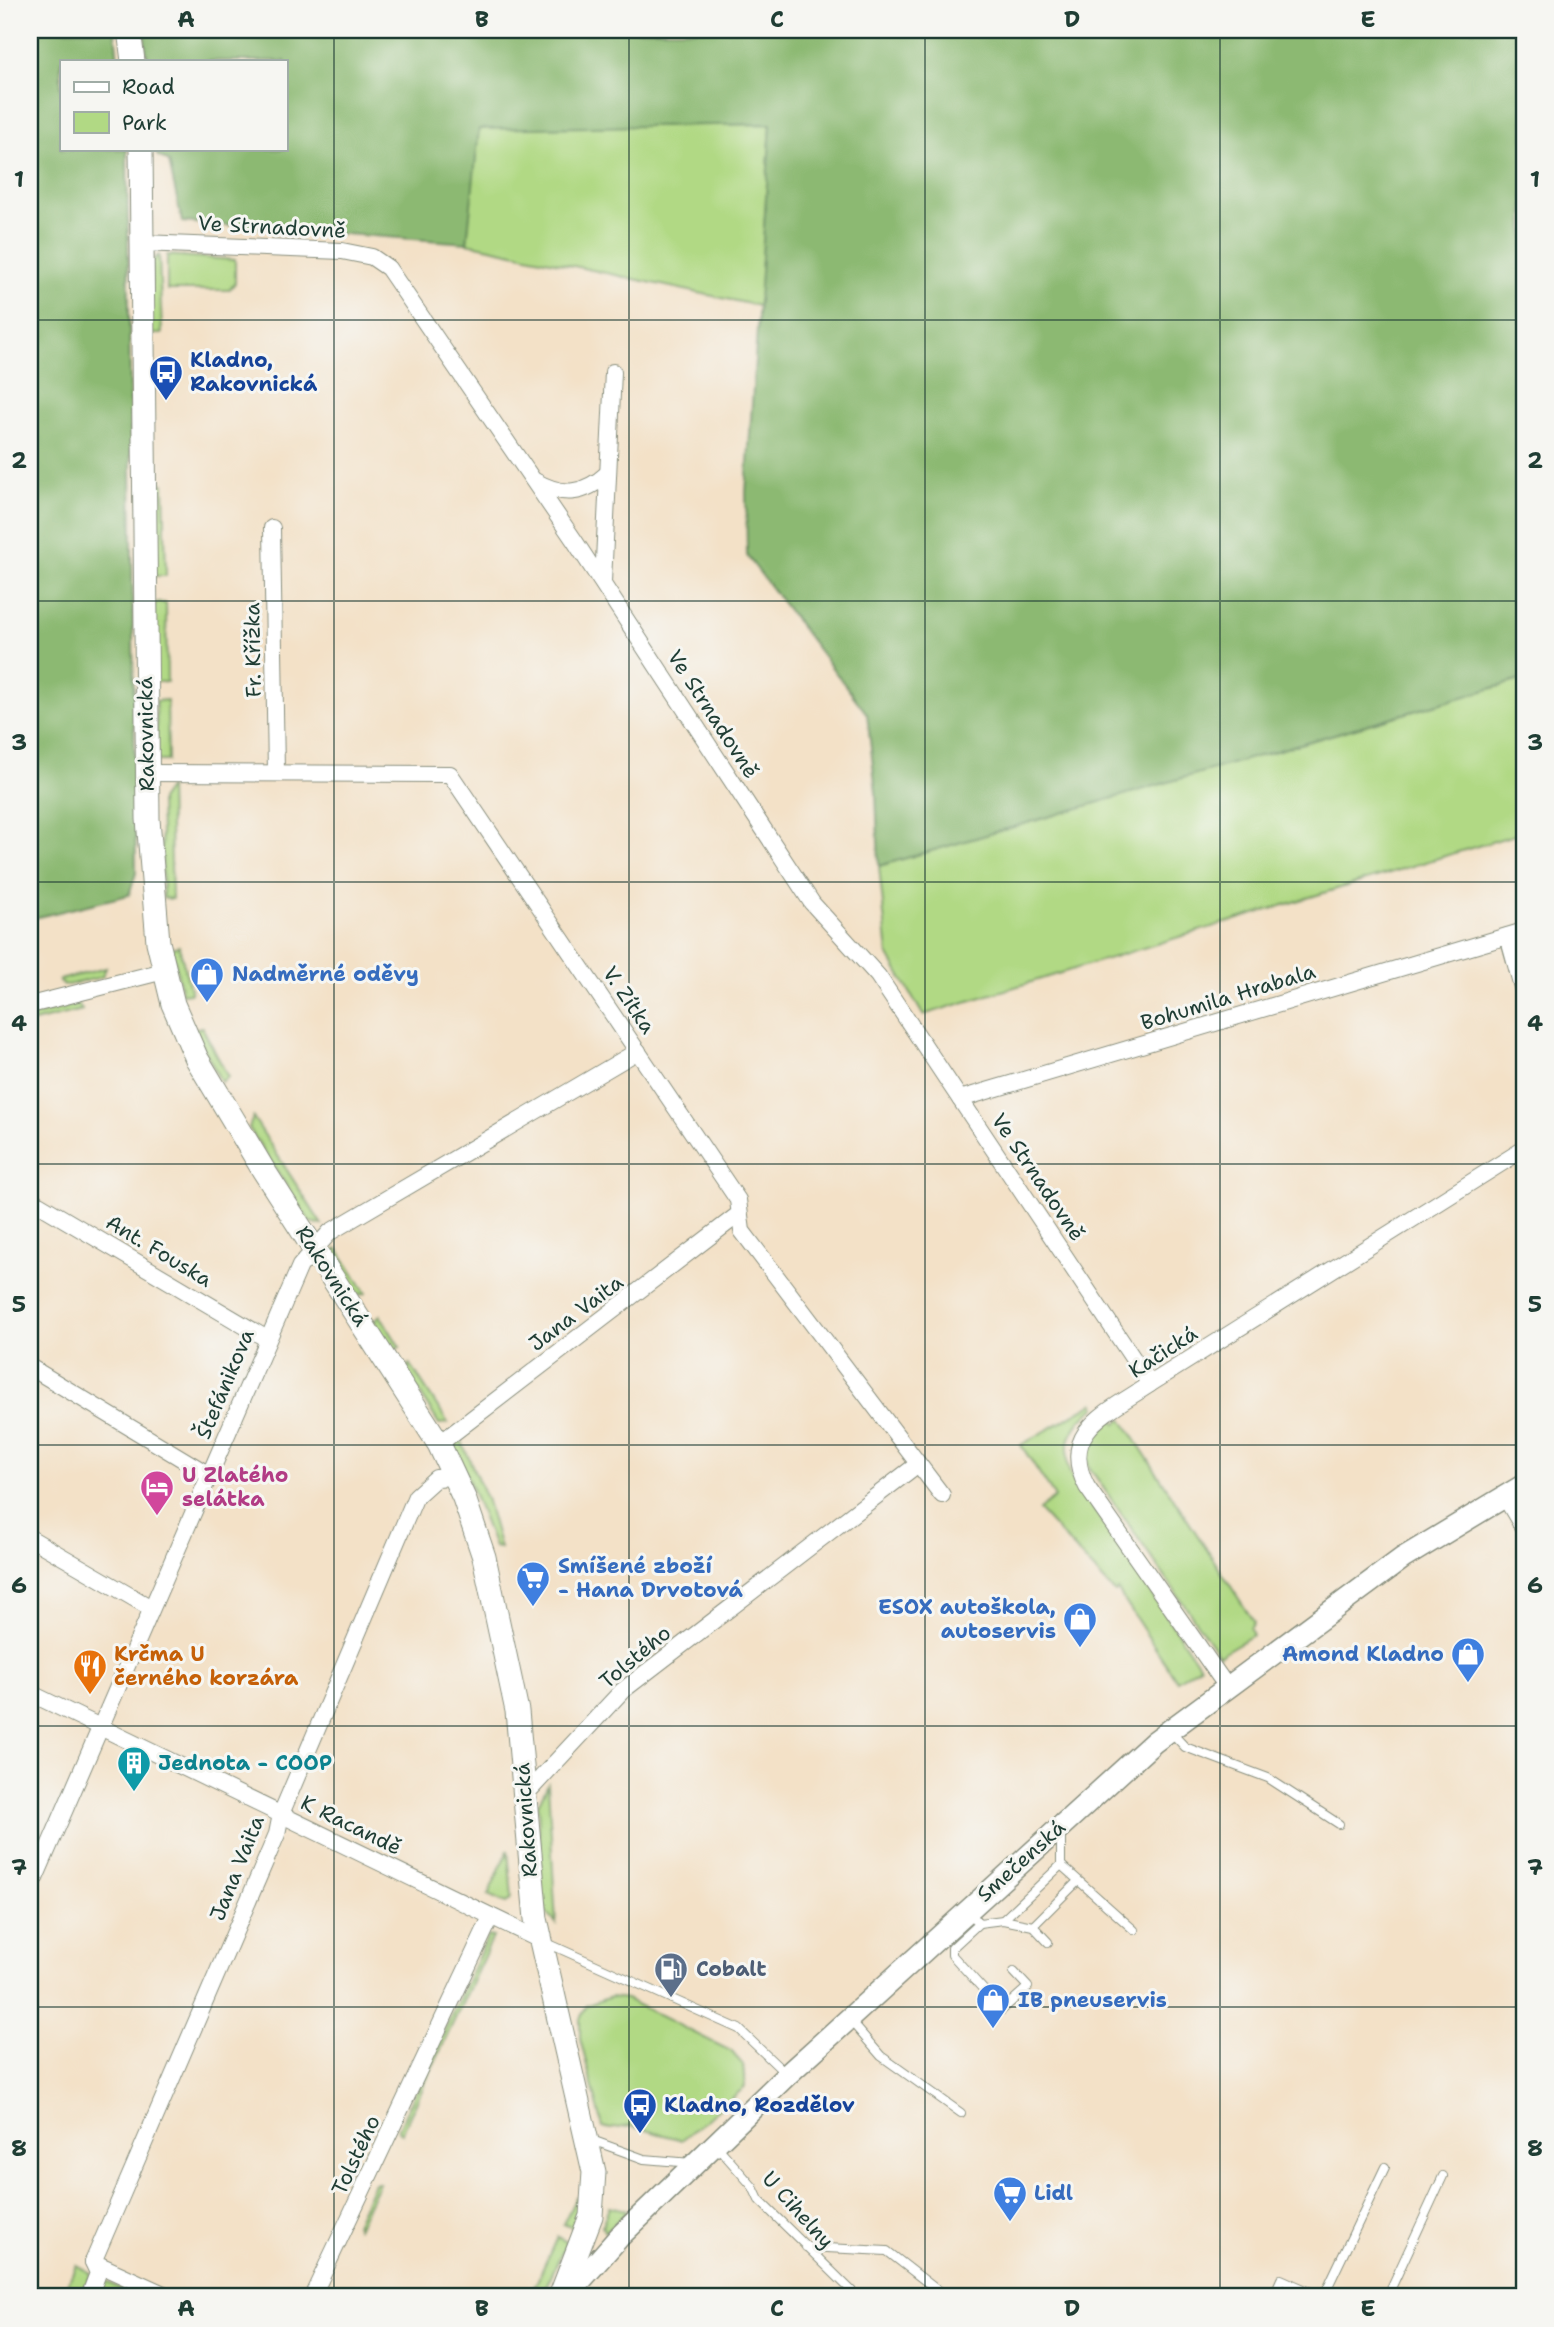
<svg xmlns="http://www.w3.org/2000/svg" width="1554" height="2327" viewBox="0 0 1554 2327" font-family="'Shantell Sans',sans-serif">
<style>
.green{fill:#b1d984;stroke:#688b5c;stroke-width:2}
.forest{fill:#8cb972;stroke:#567b53;stroke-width:2}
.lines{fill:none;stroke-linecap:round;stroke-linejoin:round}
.service-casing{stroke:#898f7e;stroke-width:10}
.minor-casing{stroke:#898f7e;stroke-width:18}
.tertiary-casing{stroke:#898f7e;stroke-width:24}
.secondary-casing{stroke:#898f7e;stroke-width:25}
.service{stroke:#fff;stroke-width:8}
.minor{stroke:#fff;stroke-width:16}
.tertiary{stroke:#fff;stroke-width:21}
.secondary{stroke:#fff;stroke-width:23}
.grid{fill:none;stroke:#1f3d34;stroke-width:2;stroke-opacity:0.55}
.labels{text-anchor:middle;stroke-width:6;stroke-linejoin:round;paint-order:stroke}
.street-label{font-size:21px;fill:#1f3d34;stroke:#f6f6f2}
.transit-label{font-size:21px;font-weight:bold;fill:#164399;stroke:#f6f6f2;text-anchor:start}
.shop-label{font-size:21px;font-weight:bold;fill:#366cbe;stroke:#f6f6f2;text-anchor:start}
.hotel-label{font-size:21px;font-weight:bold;fill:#b23c85;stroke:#f6f6f2;text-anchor:start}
.food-label{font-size:21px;font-weight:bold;fill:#c56008;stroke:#f6f6f2;text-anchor:start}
.culture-label{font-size:21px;font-weight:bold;fill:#0d838f;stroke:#f6f6f2;text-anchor:start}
.service-label{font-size:21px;font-weight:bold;fill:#4e5e75;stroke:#f6f6f2;text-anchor:start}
.neatline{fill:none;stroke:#1f3d34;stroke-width:2.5}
.grid-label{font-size:23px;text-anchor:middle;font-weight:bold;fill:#1f3d34}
</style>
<rect width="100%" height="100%" fill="#f6f6f2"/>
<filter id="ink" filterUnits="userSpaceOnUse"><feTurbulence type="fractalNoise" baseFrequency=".0143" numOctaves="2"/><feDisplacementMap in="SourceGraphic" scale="14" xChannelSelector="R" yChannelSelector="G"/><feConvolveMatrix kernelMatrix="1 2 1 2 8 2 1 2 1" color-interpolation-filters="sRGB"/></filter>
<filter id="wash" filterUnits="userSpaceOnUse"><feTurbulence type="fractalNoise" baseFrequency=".00686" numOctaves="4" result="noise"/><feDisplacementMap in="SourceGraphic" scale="28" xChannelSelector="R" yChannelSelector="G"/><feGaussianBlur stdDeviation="1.57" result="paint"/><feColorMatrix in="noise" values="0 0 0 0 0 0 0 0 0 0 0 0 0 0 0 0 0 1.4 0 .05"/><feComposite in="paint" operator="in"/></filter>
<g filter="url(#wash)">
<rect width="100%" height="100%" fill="#f3e1c7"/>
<g class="green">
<path d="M771 124 759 306 467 243 478 128Z"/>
<path d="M159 255 162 334H149L152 261Z"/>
<path d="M167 255 235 260V283L229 290H167Z"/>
<path d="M151 484H164L166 576H153Z"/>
<path d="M154 603H166L167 682H155Z"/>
<path d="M1524 679V832L923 1015 888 954 879 866Z"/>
<path d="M167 700 168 761H157L156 701Z"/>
<path d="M169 787 172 899 163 898 160 800Z"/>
<path d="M179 946 191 993 182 994 172 948Z"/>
<path d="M106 968 102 977 64 986 59 980Z"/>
<path d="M78 1004 82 1010 30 1023V1017Z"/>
<path d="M202 1027 228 1077 221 1082 194 1029Z"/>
<path d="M253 1117 322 1225 310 1222 249 1128Z"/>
<path d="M338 1249 366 1293 358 1295 332 1253Z"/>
<path d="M380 1315 400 1347 393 1350 374 1321Z"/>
<path d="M410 1364 448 1423 439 1424 405 1369Z"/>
<path d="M1094 1403 1096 1407C1072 1423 1062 1446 1070 1474L1200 1666 1177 1681 1118 1591 1115 1593 1039 1510 1055 1497 1021 1445Z"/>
<path d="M1113 1419 1116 1424 1122 1419 1254 1622 1250 1629 1253 1635 1219 1655 1089 1467C1081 1444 1095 1431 1113 1419Z"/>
<path d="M461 1440 486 1498 500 1548 494 1547 463 1466 453 1450 454 1443Z"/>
<path d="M548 1784 556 1923 546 1912 542 1900 538 1804Z"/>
<path d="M508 1850 512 1898 506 1903 488 1895Z"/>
<path d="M488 1936 493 1937 402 2133 398 2130Z"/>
<path d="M611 1997 626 1999 731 2051 743 2065 745 2087 682 2140 630 2126 610 2129 603 2127 580 2039V2019L587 2005Z"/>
<path d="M374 2183H379L357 2228 355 2224Z"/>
<path d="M348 2194 351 2198 325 2252 318 2256Z"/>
<path d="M576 2197 581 2200 573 2228 563 2224Z"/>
<path d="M609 2206 625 2210 626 2213 605 2232 602 2227Z"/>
<path d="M557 2237 567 2242 541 2297H530Z"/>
<path d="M76 2265 91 2273 82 2297H62Z"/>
<path d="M104 2281 138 2297H96Z"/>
</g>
<g class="forest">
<path d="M30 30H115L118 61H61V149H127L136 873 129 895 30 919Z"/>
<path d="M144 30H1524V679L879 866 876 792 867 714 747 556 746 492 771 124 479 129 467 243 182 222 169 162 157 155 156 149H285V61H147Z"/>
</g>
</g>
<g filter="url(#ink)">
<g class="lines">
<g class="service-casing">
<g id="service">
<path d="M1170 1731 1185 1747 1268 1778 1339 1824"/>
<path d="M1061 1865 1134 1930"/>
<path d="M969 1912 979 1923 952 1948V1955L1002 2010 1028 1987 1014 1972"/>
<path d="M1003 1920 1033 1926 1048 1942"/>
<path d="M979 1923 1003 1920 1061 1865V1832"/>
<path d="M1033 1926 1078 1881"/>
<path d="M547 1943 739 2029 787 2075"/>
<path d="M849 2019 881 2056 961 2113"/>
<path d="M589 2139 644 2159 692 2163"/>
<path d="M717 2146 753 2187 759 2200 858 2297"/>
<path d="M806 2247 887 2251 946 2297"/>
<path d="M1273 2297 1281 2279 1322 2297"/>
<path d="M1323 2297 1385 2167"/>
<path d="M1387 2297 1443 2176"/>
</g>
</g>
<g class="minor-casing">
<g id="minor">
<path d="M142 243 342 251 372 257 388 268 574 540 812 903 878 976 1150 1384"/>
<path d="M535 481C563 497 584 495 608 473"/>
<path d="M272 528 276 772"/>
<path d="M603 582 613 372"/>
<path d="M148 773 450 774 738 1200 742 1231 942 1495"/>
<path d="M1508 936 1524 994"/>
<path d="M30 1005 164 971"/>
<path d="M960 1099 1524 931"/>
<path d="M30 1199 267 1339"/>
<path d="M30 1367 209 1475"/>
<path d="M439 1444 739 1214"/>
<path d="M1504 1495 1524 1529"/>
<path d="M30 1538 151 1608"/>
<path d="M1227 1687 1087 1487C1057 1431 1110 1411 1150 1384L1524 1149"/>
<path d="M30 1693 540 1940"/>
<path d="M525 1795 622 1691 918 1464"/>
<path d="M30 1890 300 1266 330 1232 638 1051"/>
<path d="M93 2262 170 2297"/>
<path d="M89 2297 98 2273 93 2262 277 1834 281 1814 416 1496 436 1478 455 1477"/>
<path d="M312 2297 491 1917"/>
</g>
</g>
<g class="tertiary-casing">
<path id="tertiary" d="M566 2297 620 2236 787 2075 1154 1742 1403 1558 1524 1485"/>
</g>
<g class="secondary-casing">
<g id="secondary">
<path d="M129 30 133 61"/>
<path d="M141 149 148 819 158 942 173 1004 197 1059 264 1171 439 1444 464 1498 484 1557 517 1711 536 1919 594 2172 591 2216 560 2297"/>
</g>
</g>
<use href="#service" class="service"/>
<use href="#minor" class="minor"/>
<use href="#tertiary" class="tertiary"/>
<use href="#secondary" class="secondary"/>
</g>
</g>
<path class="grid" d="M334 30V2297M629 30V2297M925 30V2297M1220 30V2297M30 320H1524M30 601H1524M30 882H1524M30 1164H1524M30 1445H1524M30 1726H1524M30 2007H1524"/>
<defs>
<g id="bus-pin" transform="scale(1.75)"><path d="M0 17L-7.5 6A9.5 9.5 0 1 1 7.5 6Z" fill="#1a4fb4" stroke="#f6f6f2"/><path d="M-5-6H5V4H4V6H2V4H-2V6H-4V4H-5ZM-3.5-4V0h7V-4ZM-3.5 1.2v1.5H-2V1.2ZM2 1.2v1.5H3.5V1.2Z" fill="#fff"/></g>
<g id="shop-pin" transform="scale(1.75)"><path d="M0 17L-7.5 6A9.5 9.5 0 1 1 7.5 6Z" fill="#3f7fe0" stroke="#f6f6f2"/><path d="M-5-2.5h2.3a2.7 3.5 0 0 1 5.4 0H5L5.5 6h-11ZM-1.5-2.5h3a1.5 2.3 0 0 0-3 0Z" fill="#fff"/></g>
<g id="hotel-pin" transform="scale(1.75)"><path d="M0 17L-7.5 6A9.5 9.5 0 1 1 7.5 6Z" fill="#d1479c" stroke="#f6f6f2"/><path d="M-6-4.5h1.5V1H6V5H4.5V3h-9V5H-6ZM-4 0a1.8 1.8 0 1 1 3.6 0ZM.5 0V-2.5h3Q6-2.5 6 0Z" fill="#fff"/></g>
<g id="supermarket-pin" transform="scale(1.75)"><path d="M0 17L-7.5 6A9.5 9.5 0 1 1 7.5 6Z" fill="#3f7fe0" stroke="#f6f6f2"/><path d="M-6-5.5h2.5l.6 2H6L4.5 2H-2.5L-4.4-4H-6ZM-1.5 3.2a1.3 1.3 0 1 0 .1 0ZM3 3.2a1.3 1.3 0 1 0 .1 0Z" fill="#fff"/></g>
<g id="restaurant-pin" transform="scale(1.75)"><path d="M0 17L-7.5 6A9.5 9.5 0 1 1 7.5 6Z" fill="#e8710a" stroke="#f6f6f2"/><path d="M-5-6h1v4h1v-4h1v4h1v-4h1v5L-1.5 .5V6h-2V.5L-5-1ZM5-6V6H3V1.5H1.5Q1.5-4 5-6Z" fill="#fff"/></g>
<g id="building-pin" transform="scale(1.75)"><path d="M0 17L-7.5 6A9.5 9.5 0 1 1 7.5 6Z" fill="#0f9aa8" stroke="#f6f6f2"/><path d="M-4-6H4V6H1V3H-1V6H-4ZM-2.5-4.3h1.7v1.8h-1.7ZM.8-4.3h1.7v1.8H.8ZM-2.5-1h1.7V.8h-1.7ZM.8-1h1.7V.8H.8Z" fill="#fff"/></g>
<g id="fuel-pin" transform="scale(1.75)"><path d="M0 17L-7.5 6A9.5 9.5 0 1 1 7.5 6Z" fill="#5c6f8a" stroke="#f6f6f2"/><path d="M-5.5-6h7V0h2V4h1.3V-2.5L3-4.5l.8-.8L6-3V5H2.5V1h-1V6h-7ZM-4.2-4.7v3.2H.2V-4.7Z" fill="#fff"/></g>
</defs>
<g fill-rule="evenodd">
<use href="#bus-pin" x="166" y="372"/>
<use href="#shop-pin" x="207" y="974"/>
<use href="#hotel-pin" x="157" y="1487"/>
<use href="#supermarket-pin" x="533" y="1578"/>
<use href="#shop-pin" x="1080" y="1619"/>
<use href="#shop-pin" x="1468" y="1654"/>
<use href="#restaurant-pin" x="90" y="1666"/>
<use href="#building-pin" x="134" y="1763"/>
<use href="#fuel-pin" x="671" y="1969"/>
<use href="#shop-pin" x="993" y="2000"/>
<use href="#bus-pin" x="640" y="2105"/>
<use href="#supermarket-pin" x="1010" y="2193"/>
</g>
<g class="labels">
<g class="street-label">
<text transform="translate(272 227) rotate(3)" y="7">Ve Strnadovně</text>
<text transform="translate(253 650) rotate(-91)" y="7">Fr. Křížka</text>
<text transform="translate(713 714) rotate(57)" y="7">Ve Strnadovně</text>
<text transform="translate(146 734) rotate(-91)" y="7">Rakovnická</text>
<text transform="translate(1228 997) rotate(-17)" y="7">Bohumila Hrabala</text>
<text transform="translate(629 1000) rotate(56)" y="7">V. Zítka</text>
<text transform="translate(1038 1177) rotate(56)" y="7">Ve Strnadovně</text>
<text transform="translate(159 1251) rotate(31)" y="7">Ant. Fouska</text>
<text transform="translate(332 1276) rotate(57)" y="7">Rakovnická</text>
<text transform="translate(576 1313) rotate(-37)" y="7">Jana Vaita</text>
<text transform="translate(1163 1352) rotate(-33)" y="7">Kačická</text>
<text transform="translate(225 1384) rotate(-67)" y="7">Štefánikova</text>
<text transform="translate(635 1657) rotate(-40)" y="7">Tolstého</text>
<text transform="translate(526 1820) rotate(-94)" y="7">Rakovnická</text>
<text transform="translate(351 1825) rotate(26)" y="7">K Racandě</text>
<text transform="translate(1021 1861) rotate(-42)" y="7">Smečenská</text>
<text transform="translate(237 1868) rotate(-68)" y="7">Jana Vaita</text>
<text transform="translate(356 2155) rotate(-65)" y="7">Tolstého</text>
<text transform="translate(798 2210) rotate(48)" y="7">U Cihelny</text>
</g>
<g class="transit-label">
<text x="190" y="367">Kladno,<tspan x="190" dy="24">Rakovnická</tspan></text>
<text x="664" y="2112">Kladno, Rozdělov</text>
</g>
<g class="shop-label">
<text x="232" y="981">Nadměrné oděvy</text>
<text x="558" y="1573">Smíšené zboží<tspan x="558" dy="24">- Hana Drvotová</tspan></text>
<text x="1056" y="1614" text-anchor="end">ESOX autoškola,<tspan x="1056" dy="24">autoservis</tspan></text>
<text x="1444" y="1661" text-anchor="end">Amond Kladno</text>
<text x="1018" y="2007">IB pneuservis</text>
<text x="1034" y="2200">Lidl</text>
</g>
<g class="hotel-label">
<text x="182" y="1482">U Zlatého<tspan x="182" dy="24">selátka</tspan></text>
</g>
<g class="food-label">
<text x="114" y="1661">Krčma U<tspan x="114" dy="24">černého korzára</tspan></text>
</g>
<g class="culture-label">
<text x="158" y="1770">Jednota - COOP</text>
</g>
<g class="service-label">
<text x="696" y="1976">Cobalt</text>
</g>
</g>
<rect width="1554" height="2327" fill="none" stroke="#f6f6f2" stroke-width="77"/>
<rect x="60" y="60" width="228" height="91" fill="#f6f6f2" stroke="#a0aca6" stroke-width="2"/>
<rect x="74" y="82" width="35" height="10" fill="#ffffff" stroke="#a0aca6" stroke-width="2"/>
<text x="122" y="94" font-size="21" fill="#1f3d34">Road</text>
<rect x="74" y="112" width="35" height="21" fill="#b1d984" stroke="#a0aca6" stroke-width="2"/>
<text x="122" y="130" font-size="21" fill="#1f3d34">Park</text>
<rect x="38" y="38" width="1478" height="2250" class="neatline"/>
<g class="grid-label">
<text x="186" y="27">A</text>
<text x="482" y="27">B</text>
<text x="777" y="27">C</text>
<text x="1072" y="27">D</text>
<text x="1368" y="27">E</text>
<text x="19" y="187">1</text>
<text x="1535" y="187">1</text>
<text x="19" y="468">2</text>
<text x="1535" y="468">2</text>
<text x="19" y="750">3</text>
<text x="1535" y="750">3</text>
<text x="19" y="1031">4</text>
<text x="1535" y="1031">4</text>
<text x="19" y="1312">5</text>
<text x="1535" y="1312">5</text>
<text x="19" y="1593">6</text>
<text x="1535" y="1593">6</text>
<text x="19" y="1875">7</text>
<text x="1535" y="1875">7</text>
<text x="19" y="2156">8</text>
<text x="1535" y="2156">8</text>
<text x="186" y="2316">A</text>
<text x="482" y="2316">B</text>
<text x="777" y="2316">C</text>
<text x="1072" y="2316">D</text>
<text x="1368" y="2316">E</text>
</g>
</svg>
